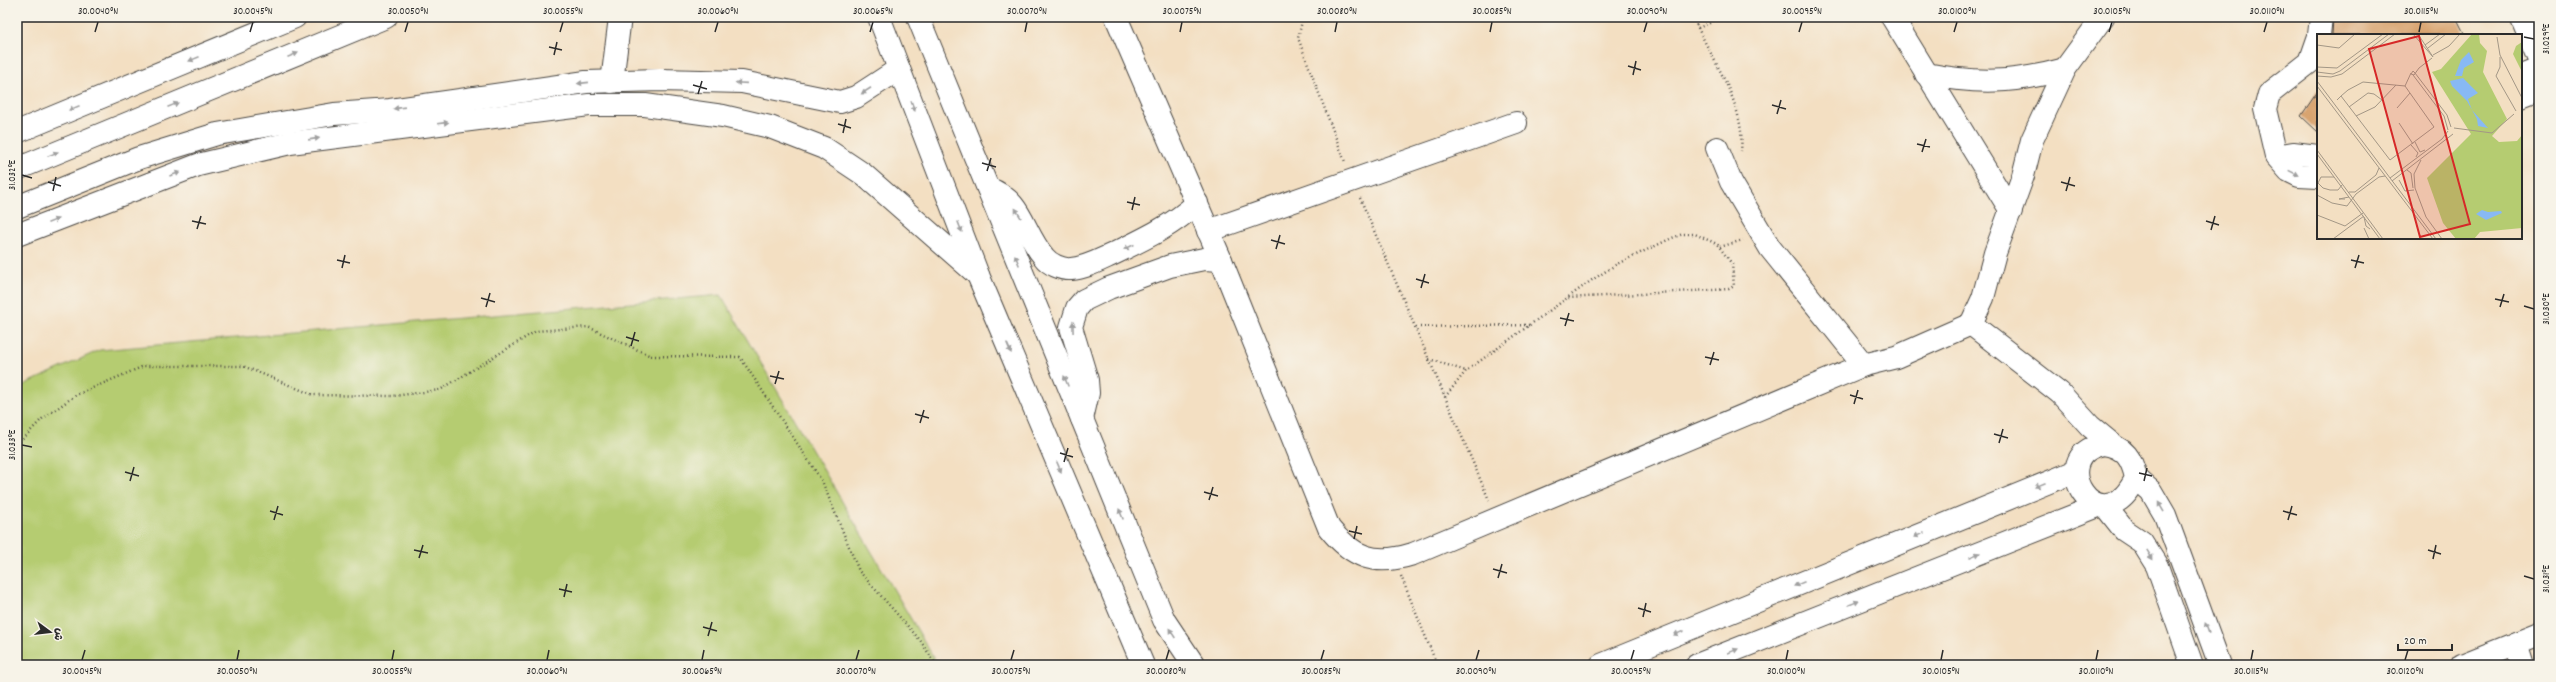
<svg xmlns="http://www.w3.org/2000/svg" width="2556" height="682" viewBox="0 0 2556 682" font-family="Dekko,'Playpen Sans Arabic',sans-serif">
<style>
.green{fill:#b5cc71;stroke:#707c4e}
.building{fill:#d59c65}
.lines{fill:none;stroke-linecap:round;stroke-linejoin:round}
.minor-casing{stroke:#494642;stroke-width:24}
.path{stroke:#494642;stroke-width:2.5;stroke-dasharray:1 3;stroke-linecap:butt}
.minor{stroke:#fff;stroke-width:22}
.oneway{fill:#a0a0a0}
.ticks{fill:none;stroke:#2b2b2b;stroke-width:1.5}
.inset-road{fill:none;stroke:#a39786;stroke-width:1}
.view{fill:#d62828;fill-opacity:0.15;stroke:#d62828;stroke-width:2}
.inset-edge{fill:none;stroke:#2b2b2b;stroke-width:2}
.neatline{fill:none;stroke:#2b2b2b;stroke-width:1.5}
.ticks-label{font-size:10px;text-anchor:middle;fill:#2b2b2b}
</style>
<rect width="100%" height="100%" fill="#f7f3e8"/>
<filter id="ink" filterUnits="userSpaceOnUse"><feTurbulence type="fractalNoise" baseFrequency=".025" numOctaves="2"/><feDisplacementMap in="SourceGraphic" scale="8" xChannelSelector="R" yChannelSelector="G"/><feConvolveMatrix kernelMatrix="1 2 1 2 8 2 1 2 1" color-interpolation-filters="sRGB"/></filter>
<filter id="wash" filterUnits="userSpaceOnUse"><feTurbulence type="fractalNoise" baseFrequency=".012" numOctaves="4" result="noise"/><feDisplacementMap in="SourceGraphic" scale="16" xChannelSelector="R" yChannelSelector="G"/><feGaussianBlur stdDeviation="0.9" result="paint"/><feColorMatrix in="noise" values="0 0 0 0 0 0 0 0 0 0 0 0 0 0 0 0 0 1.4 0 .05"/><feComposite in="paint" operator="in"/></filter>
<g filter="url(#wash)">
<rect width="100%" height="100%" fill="#f3dfc2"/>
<path class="green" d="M721 295 938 665H17V388L100 350Z"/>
<g id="blocks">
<g class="building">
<path d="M2333 17H2456L2465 35H2332Z"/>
<path d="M2318 91V132L2301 116Z"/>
</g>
</g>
</g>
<g filter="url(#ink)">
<use href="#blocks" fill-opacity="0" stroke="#494642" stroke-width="1"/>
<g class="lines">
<g class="minor-casing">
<g id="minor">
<path d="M879 17 978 275 1143 665"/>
<path d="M918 17 1164 620 1194 665"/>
<path d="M1116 17 1221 260 1329 528C1353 558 1375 566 1413 554L1864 365 1896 357 1971 324 1983 298 1995 253 2023 176 2032 140 2065 69 2103 17"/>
<path d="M1892 17 2011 211"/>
<path d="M2521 17 2539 60"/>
<path d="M2319 35 2321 17"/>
<path d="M2318 39 2310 62 2269 94 2265 109 2276 156 2289 171 2299 176 2318 177"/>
<path d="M1926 74C1977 84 2014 83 2065 69"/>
<path d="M2521 76 2539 69"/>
<path d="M612 82 620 17"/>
<path d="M2521 97 2539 90"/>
<path d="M17 132 295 17"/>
<path d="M1717 148 1731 182 1770 248 1864 365"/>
<path d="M2276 156 2293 153 2318 156"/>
<path d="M17 169 386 17"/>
<path d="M988 188C1023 201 1022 231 1044 257 1049 264 1062 270 1071 269 1085 268 1098 261 1111 255 1142 240 1171 227 1197 203"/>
<path d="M17 207 139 158 217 134 334 114 390 110 586 82 660 80 742 82 840 102 856 97 899 69"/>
<path d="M1208 231 1516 123"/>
<path d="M17 235 198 165 290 143 589 105H645L723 116 770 127 824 148 863 174 978 275"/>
<path d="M1971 324 2060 393 2090 426 2113 445"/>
<path d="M1082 419 1088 393 1087 380 1071 327 1077 308 1084 300 1109 288 1170 266 1204 259 1221 260"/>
<path d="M2104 444C2125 447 2132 459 2136 478 2100 551 2041 455 2104 444Z"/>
<path d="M2136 478 2151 491 2165 515 2220 665"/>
<path d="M2105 506 2124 530 2142 542 2157 566 2192 665"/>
<path d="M2516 643 2523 665"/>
<path d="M1601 665 2076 471"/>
<path d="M1697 665 2098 506"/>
<path d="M2462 665 2539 634"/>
</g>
</g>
<g class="path">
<path d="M1303 17 1298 38 1345 162"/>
<path d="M1693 17C1711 60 1746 103 1741 151"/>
<path d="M1698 28 1724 17"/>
<path d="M1360 198 1489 500"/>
<path d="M1720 247 1743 240"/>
<path d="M1416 327 1529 325"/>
<path d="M1429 359 1466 371"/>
<path d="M1445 397 1466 371 1592 280 1617 264 1672 238 1683 234H1695L1717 244 1732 264 1734 286 1729 289 1568 298"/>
<path d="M17 445 42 419 76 395 144 366H243L313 395 393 396 440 390 536 331 588 327 651 356 740 357 822 481 859 571 920 640 936 665"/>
<path d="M1401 576 1437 665"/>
</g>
<use href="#minor" class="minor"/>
</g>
<defs><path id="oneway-solid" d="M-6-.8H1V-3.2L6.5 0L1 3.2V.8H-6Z"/></defs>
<g class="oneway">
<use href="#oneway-solid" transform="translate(293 55) rotate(-22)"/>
<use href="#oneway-solid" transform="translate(194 59) rotate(158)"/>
<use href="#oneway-solid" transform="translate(583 83) rotate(174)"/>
<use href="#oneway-solid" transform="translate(741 83) rotate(-176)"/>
<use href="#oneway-solid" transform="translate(866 91) rotate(147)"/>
<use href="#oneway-solid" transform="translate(173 105) rotate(-22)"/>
<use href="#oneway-solid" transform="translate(913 106) rotate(69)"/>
<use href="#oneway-solid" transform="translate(74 108) rotate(158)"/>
<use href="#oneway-solid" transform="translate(399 108) rotate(172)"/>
<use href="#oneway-solid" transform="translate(443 123) rotate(-7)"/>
<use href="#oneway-solid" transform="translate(314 139) rotate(-8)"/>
<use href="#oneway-solid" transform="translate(53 154) rotate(-22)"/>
<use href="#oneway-solid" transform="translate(2294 173) rotate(26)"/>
<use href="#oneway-solid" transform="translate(175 174) rotate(-20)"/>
<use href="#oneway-solid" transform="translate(1018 213) rotate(-121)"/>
<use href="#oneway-solid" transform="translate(53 221) rotate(-22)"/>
<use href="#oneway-solid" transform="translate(960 227) rotate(69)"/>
<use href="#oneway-solid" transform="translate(1129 247) rotate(155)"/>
<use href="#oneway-solid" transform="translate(1017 260) rotate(-112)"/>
<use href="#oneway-solid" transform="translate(1073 327) rotate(-91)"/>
<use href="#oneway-solid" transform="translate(1009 348) rotate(67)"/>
<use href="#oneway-solid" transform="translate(1066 381) rotate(-112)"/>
<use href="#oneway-solid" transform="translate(1059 467) rotate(67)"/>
<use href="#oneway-solid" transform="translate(2040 485) rotate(158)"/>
<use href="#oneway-solid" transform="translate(2161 507) rotate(-120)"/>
<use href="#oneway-solid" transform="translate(1121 514) rotate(-112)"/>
<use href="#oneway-solid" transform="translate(1919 535) rotate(158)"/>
<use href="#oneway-solid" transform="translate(1975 555) rotate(-22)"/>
<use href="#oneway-solid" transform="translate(2150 555) rotate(58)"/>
<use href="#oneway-solid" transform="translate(1799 584) rotate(158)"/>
<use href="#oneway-solid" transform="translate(1854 603) rotate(-22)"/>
<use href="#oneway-solid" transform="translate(2207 628) rotate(-110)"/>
<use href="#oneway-solid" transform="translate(1172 633) rotate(-123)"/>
<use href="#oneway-solid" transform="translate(1679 633) rotate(158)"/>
<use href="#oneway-solid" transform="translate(1733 651) rotate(-22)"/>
</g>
</g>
<path class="ticks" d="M95 32 98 22M250 32 253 22M405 32 408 22M560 32 563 22M715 32 718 22M870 32 873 22M1025 32 1027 22M1180 32 1182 22M1335 32 1337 22M1490 32 1492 22M1644 32 1647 22M1799 32 1802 22M1954 32 1957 22M2109 32 2112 22M2264 32 2267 22M2419 32 2421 22M2524 37 2534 39M549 47 562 50M554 55 557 42M1628 66 1641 70M1633 75 1636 61M693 85 707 89M698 94 702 81M1772 105 1786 109M1777 114 1781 100M838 124 851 128M843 133 846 119M1917 144 1930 147M1922 152 1926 139M982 163 996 167M987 171 991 158M22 175 32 178M48 182 61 186M2061 182 2075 186M53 191 56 177M2066 191 2070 177M1127 202 1140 205M1132 210 1135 197M192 221 206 224M2206 221 2219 225M197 229 201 216M2211 230 2215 216M1271 240 1285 244M1276 249 1280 235M337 260 350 263M2351 260 2364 263M342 268 345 255M2355 268 2359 255M1416 279 1429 283M1421 288 1425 274M481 298 495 302M2495 299 2509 302M2524 306 2534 309M486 307 490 293M2500 307 2504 294M1560 318 1574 321M1565 326 1569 313M626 337 639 341M631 346 635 332M1705 357 1719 360M1710 365 1714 352M770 376 784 379M775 384 779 371M1850 395 1863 399M1854 404 1858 390M915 414 929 418M920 423 924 410M1994 434 2008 438M1999 443 2003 429M22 445 32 447M1060 453 1073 457M1064 462 1068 448M125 472 139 476M2139 473 2152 476M130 481 134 467M2144 481 2147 468M1204 492 1218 496M1209 500 1213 487M270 511 283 515M2283 511 2297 515M274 520 278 506M2288 520 2292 506M1349 531 1362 534M1354 539 1357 526M414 550 428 553M2428 550 2441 554M419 558 423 545M2433 559 2436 545M1493 569 1507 573M2524 576 2534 579M1498 578 1502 564M559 589 572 592M564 597 567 584M1638 608 1651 612M1643 617 1646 603M703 627 717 631M708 636 712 622M82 660 85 650M237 660 239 650M392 660 394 650M547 660 549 650M702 660 704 650M856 660 859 650M1011 660 1014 650M1166 660 1169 650M1321 660 1324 650M1476 660 1479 650M1631 660 1634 650M1786 660 1788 650M1941 660 1943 650M2096 660 2098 650M2251 660 2253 650M2405 660 2408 650"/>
<g transform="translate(2317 34)">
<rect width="205" height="205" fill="#f3dfc2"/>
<path d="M155 0H162L163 9 170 17 166 38 190 85 175 102 182 108 200 107 205 101V194L163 198 157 205H139L126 189 110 144 154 100 115 38 124 35ZM205 8V38L196 20 199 12Z" fill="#b5cc71"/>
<path d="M152 18 157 28 147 34 145 42H138L144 26ZM146 44 161 59 151 65 155 76 171 94 161 92 160 85 150 67 135 52 133 47ZM165 176 171 178 184 177 185 179 169 186 159 180Z" fill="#88b9f4"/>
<path class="inset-road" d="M96 0 116 23 101 0M180 3 183 21 205 64M0 11 22 14 38 0M108 11 123 0M111 14 129 0M116 21 132 12 143 0M183 23V33L179 42 199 77M0 33 20 34 66 0M0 38 16 40 23 37 72 0M98 39 130 81 134 93M98 39 96 37 94 40 97 41 102 34 115 24M96 41 127 82 131 96M0 42 14 43 25 40 78 0M0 47 119 205M0 52 116 205M88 52 94 39M20 66 24 62 31 56 46 48 88 52 117 93 73 126 24 62M32 73 51 59 57 60 65 66M80 74 93 59M39 82 58 73 79 51M82 89 96 110M137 94 175 99 197 80M98 108 103 118 108 116M94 111 101 119 99 123M0 116 66 205M0 120 63 205M104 126 97 140 98 154 109 183 125 205M90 136 94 139 96 154M17 143H4L1 149 6 154 13 156H21L25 151M73 144 125 105 131 97M82 146 88 157 97 156M75 147 136 100M32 158H38L59 141 62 134M0 161 15 169 30 172 39 160 62 143 68 142M28 165H22L32 163M0 181 28 192 46 179M47 183 49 192 53 195M47 194 52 205M16 205 47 182"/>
<path class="view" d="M102 2 153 190 103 203 52 15Z"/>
<rect width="205" height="205" class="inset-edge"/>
</g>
<rect width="2556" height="682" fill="none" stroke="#f7f3e8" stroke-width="44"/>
<g transform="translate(50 632) rotate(105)" stroke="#f7f3e8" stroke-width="3" paint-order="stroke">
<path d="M0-3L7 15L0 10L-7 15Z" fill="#2b2b2b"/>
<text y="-6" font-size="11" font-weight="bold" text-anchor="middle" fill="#2b2b2b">ش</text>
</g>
<path d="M2398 644v6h54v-6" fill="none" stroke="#2b2b2b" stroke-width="2"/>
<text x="2404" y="644" font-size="12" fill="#2b2b2b" stroke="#f7f3e8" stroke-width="3" paint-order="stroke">20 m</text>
<rect x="22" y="22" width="2512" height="638" class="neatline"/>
<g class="ticks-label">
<text x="98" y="14">30.0040°N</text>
<text x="253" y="14">30.0045°N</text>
<text x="408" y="14">30.0050°N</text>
<text x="563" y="14">30.0055°N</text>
<text x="718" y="14">30.0060°N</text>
<text x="873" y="14">30.0065°N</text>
<text x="1027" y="14">30.0070°N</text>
<text x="1182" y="14">30.0075°N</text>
<text x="1337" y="14">30.0080°N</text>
<text x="1492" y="14">30.0085°N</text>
<text x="1647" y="14">30.0090°N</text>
<text x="1802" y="14">30.0095°N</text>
<text x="1957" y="14">30.0100°N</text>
<text x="2112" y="14">30.0105°N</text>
<text x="2267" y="14">30.0110°N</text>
<text x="2421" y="14">30.0115°N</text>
<text transform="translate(2545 39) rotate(-90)" y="4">31.029°E</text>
<text transform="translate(11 175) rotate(-90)" y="4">31.032°E</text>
<text transform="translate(2545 309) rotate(-90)" y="4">31.030°E</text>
<text transform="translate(11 445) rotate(-90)" y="4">31.033°E</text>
<text transform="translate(2545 579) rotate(-90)" y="4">31.031°E</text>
<text x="82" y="674">30.0045°N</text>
<text x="237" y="674">30.0050°N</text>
<text x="392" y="674">30.0055°N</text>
<text x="547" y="674">30.0060°N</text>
<text x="702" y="674">30.0065°N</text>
<text x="856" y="674">30.0070°N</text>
<text x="1011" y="674">30.0075°N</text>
<text x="1166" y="674">30.0080°N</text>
<text x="1321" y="674">30.0085°N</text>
<text x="1476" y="674">30.0090°N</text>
<text x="1631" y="674">30.0095°N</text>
<text x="1786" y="674">30.0100°N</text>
<text x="1941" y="674">30.0105°N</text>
<text x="2096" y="674">30.0110°N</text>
<text x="2251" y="674">30.0115°N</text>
<text x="2405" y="674">30.0120°N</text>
</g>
</svg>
